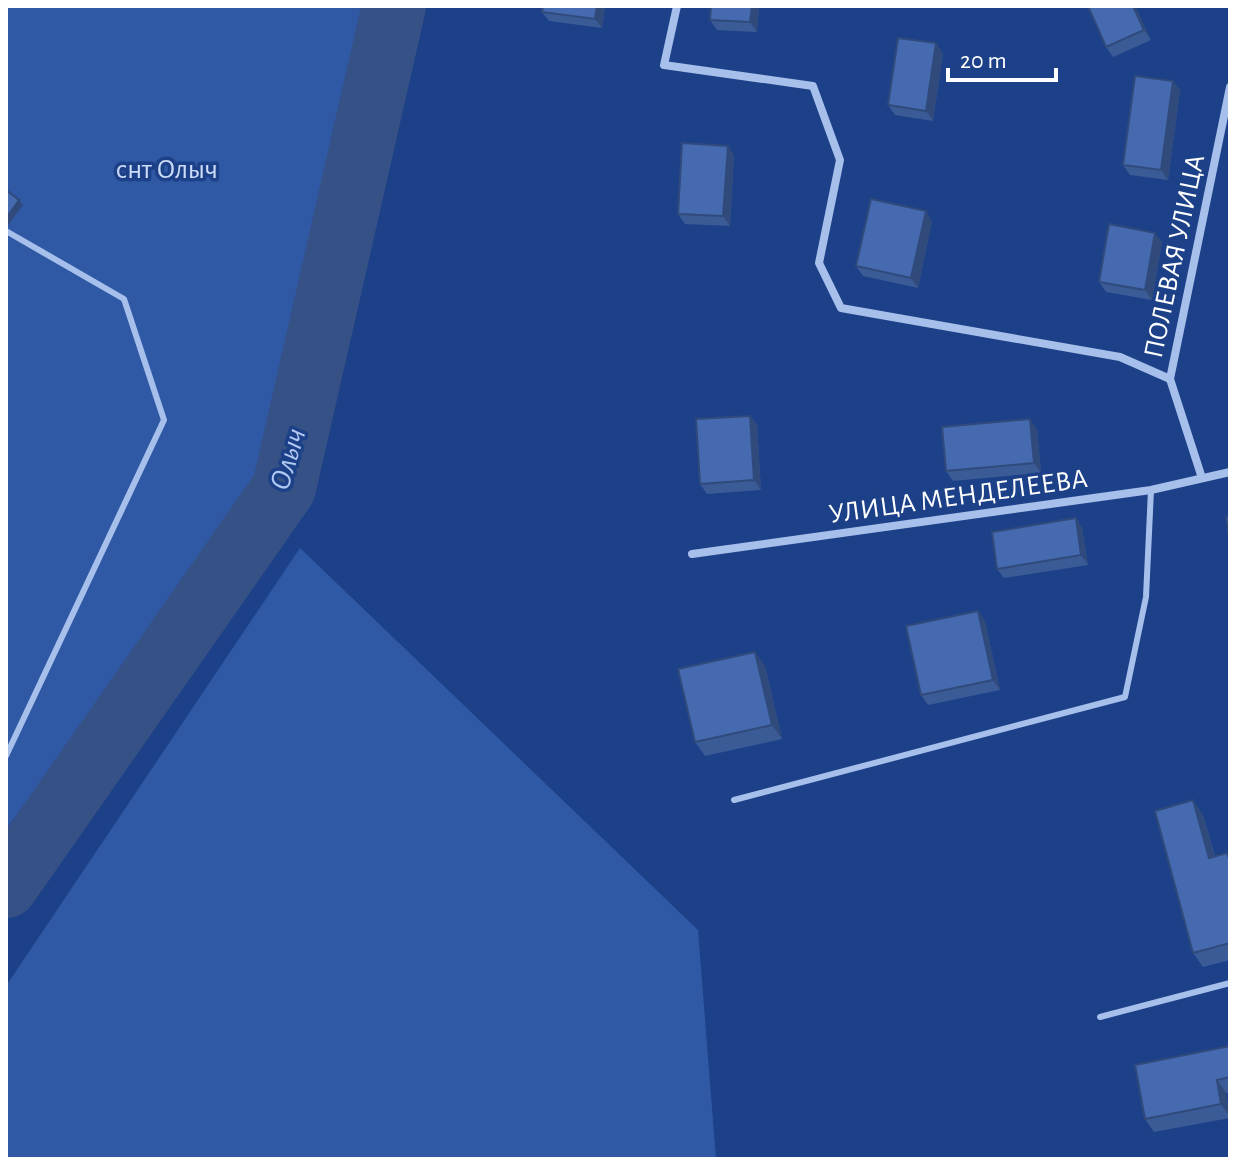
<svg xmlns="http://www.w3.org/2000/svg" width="1236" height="1165" viewBox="0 0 1236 1165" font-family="'Alegreya Sans',sans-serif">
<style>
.green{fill:#3059a5}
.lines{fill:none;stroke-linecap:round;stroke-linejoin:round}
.river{stroke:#365185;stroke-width:64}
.lane{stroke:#a6bfeb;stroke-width:6}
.street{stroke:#a6bfeb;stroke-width:8}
.wall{fill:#3b5b97}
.shaded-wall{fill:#304a7b}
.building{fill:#456ab0;stroke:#304a7b;stroke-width:2}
.labels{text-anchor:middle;stroke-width:7;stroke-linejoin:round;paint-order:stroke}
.park-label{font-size:28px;fill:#cbdbf8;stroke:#1d4188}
.street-label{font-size:28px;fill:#fff;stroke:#1d4188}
.water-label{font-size:30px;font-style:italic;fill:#b2c9f3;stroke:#1d4188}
</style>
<rect width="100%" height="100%" fill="#1d4188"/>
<g class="green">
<path d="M6 6H381L296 302 254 504 6 829Z"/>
<path d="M300 548 698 930 716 1159H6V986Z"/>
</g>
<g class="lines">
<path class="river" d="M6 886 284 488 394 6"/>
<g class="lane">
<path d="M6 231 124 299 164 420 6 756"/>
<path d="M734 800 1125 697 1146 597 1151 490"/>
<path d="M1100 1017 1230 983"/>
</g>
<g class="street">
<path d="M677 6 664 65 813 86 840 160 819 263 841 308 1120 357 1170 379"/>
<path d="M1202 478 1170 379 1230 87"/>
<path d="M692 554 1151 490 1230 472"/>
</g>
</g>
<g class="wall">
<path d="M605 6 602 28 549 21 542 12Z"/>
<path d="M759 6 757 32 717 30 710 20Z"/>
<path d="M1088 6H1135L1151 40 1113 57 1106 47Z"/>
<path d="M943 53 933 121 895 115 888 105Z"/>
<path d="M1180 90 1168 180 1130 175 1123 165Z"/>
<path d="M734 155 730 226 685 224 678 214Z"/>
<path d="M932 221 918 288 863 276 856 266Z"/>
<path d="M1162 242 1152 300 1106 292 1099 282Z"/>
<path d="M750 416 757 425 761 490 707 494 700 484Z"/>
<path d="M1037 429 1041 473 953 481 946 471Z"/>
<path d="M1076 518 1082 528 1088 565 1004 578 997 569Z"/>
<path d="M985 621 1000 690 928 705 921 695Z"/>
<path d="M765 666 782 739 705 756 695 742Z"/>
<path d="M1203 815 1215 856 1230 857V960L1203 967 1193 953Z"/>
<path d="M1230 1046V1093H1226L1230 1118 1154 1132 1145 1119Z"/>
</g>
<g class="shaded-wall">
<path d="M597 6H605L602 28 595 19Z"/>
<path d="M752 6H759L757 32 750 22Z"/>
<path d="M1133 6H1135L1151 40 1144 30Z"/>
<path d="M936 43 943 53 933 121 926 111Z"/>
<path d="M1173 81 1180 90 1168 180 1161 170Z"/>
<path d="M728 146 734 155 730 226 723 216Z"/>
<path d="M19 200 23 205 8 225 6 223V218Z"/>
<path d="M926 211 932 221 918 288 911 278Z"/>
<path d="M1155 233 1162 242 1152 300 1145 290Z"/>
<path d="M750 416 757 425 761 490 754 480Z"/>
<path d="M1030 419 1037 429 1041 473 1034 463Z"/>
<path d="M1076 518 1082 528 1088 565 1081 555Z"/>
<path d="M978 611 985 621 1000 690 993 680Z"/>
<path d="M755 652 765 666 782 739 772 725Z"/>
<path d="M1193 800 1203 815 1219 872 1209 858Z"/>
<path d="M1217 1080 1226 1093 1230 1117 1221 1104Z"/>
</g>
<g class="building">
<path d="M543 6H597L595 19 542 12Z"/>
<path d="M711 6H752L750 22 710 20Z"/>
<path d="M1088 6H1133L1144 30 1106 47Z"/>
<path d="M898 38 936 43 926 111 888 105Z"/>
<path d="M1135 76 1173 81 1161 170 1123 165Z"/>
<path d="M682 143 728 146 723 216 678 214Z"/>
<path d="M6 190 19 200 6 218Z"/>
<path d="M871 199 926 211 911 278 856 266Z"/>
<path d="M1109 224 1155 233 1145 290 1099 282Z"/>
<path d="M750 416 754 480 700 484 696 419Z"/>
<path d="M1030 419 1034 463 946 471 942 427Z"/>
<path d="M1226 517H1230V540Z"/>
<path d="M1076 518 1081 555 997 569 992 532Z"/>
<path d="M978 611 993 680 921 695 906 626Z"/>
<path d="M755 652 772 725 695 742 678 669Z"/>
<path d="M1193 800 1209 858 1227 853 1230 862V943L1193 953 1155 811Z"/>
<path d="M1230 1046V1077L1217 1080 1221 1104 1145 1119 1135 1065Z"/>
</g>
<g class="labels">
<g class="park-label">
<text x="167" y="178">снт Олыч</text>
</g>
<g class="street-label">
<text transform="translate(1173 256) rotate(-78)" y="10">ПОЛЕВАЯ УЛИЦА</text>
<text transform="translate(958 495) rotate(-8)" y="10">УЛИЦА МЕНДЕЛЕЕВА</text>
</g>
<g class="water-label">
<text transform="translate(287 459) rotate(-73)" y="10">Олыч</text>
</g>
</g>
<rect width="1236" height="1165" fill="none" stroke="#ffffff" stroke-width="16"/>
<path d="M948 68v12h108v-12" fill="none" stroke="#ffffff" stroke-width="4"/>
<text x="960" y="68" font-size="24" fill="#ffffff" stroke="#1d4188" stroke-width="6" paint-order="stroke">20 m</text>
</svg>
